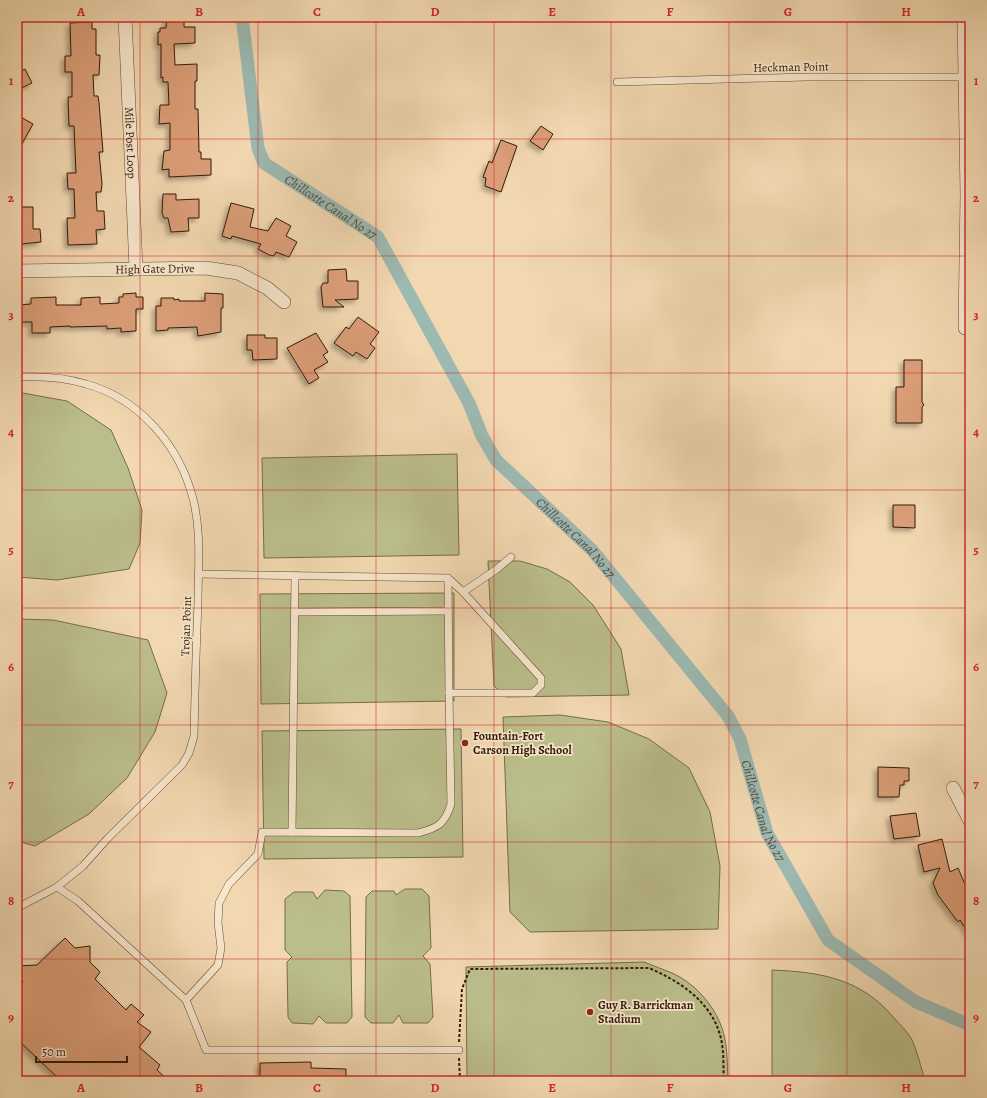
<svg xmlns="http://www.w3.org/2000/svg" width="987" height="1098" viewBox="0 0 987 1098" font-family="Alegreya,serif">
<style>
.green{fill:#bbbe8b;stroke:#776c4a}
.lines{fill:none;stroke-linecap:round;stroke-linejoin:round}
.canal{stroke:#9cb9b2;stroke-width:13}
.building{fill:#db9e78;stroke:#331a08;filter:url(#shadow)}
.lane-casing{stroke:#634a32;stroke-width:8}
.street-casing{stroke:#634a32;stroke-width:14}
.path{stroke:#331a08;stroke-width:2;stroke-dasharray:3 2;stroke-linecap:butt}
.lane{stroke:#f7e6cc;stroke-width:7}
.street{stroke:#f7e6cc;stroke-width:13}
.grid{fill:none;stroke:#d62828;stroke-width:1;stroke-opacity:0.55}
.poi-dot{fill:#8f2418;stroke:#f7e6cc;stroke-width:1.5}
.labels{text-anchor:middle;stroke-width:3.5;stroke-linejoin:round;paint-order:stroke}
.street-label{font-size:12px;fill:#331a08;stroke:#f7e6cc}
.poi-label{font-size:12px;font-weight:bold;fill:#331a08;stroke:#f7e6cc;text-anchor:start}
.water-label{font-size:13px;font-style:italic;fill:#524a3b;stroke:#f7e6cc}
.neatline{fill:none;stroke:#d62828;stroke-width:1.5}
.grid-label{font-size:13px;text-anchor:middle;font-weight:bold;fill:#d62828}
</style>
<defs>
<filter id="shadow"><feDropShadow dx="-3.5" dy="3.5" stdDeviation="2" flood-color="#0004"/></filter>
</defs>
<rect width="100%" height="100%" fill="#f2d8b1"/>
<filter id="stains"><feTurbulence type="fractalNoise" baseFrequency=".005" numOctaves="4"/><feColorMatrix values="0 0 0 0 .2 0 0 0 0 .09 0 0 0 0 .02 0 0 0 .5 -.17"/></filter>
<radialGradient id="worn" r=".72"><stop offset=".6" stop-color="#630" stop-opacity="0"/><stop offset="1" stop-color="#630" stop-opacity=".3"/></radialGradient>
<g class="green">
<path d="M17 392 67 401 111 430 128 468 142 510 140 543 129 569 57 580 17 577Z"/>
<path d="M457 454 459 555 264 558 262 458Z"/>
<path d="M488 561H520L547 569 570 582 593 605 621 649 629 695 506 697 494 686Z"/>
<path d="M454 593V701L261 704 260 594Z"/>
<path d="M17 619 53 620 148 640 167 693 155 732 127 778 89 814 35 846 17 841Z"/>
<path d="M560 715 608 722 649 739 689 768 710 812 720 866 718 929 530 932 510 912 503 717Z"/>
<path d="M461 729 463 857 264 859 262 731Z"/>
<path d="M405 889H422L429 896 431 948 423 956 430 964 433 1017 428 1023H403L399 1015 393 1023H371L365 1017 366 897 372 891H394L396 895Z"/>
<path d="M325 890 344 891 350 896 352 1017 347 1023H326L319 1016 313 1024 292 1023 288 1017 287 962 292 957 285 950V899L294 892H313L317 899Z"/>
<path d="M644 962C653 966 663 969 672 973 693 982 712 1003 720 1023 728 1041 727 1062 728 1081H467L466 967Z"/>
<path d="M772 970C822 972 862 979 895 1019 900 1025 907 1031 911 1038 917 1050 921 1067 925 1081H772Z"/>
</g>
<g class="lines">
<path class="canal" id="s1" d="M242 17 258 148 264 163 378 237 469 403 482 436 496 460 592 550 728 716 740 739 767 833 828 940 916 1002 970 1025"/>
</g>
<g class="building">
<path d="M167 17H184V27H195V43L174 44 175 65 197 64V81H195V109H198L199 152H201V159H211V175L169 177V169L162 170 164 151 170 150V123L159 124 160 105H169L168 82H163V77L161 78V44L158 45V32H160V28H166Z"/>
<path d="M92 22V29H96V55H100L99 75H93L94 96H98L99 103 103 152H99L102 184 101 192H96L97 211H104L105 229 96 230 97 244 68 245 67 218H75L74 189H68L67 173H76L74 126H69L68 97H72V72H65V56H71L70 23Z"/>
<path d="M25 69 32 83 17 90V73Z"/>
<path d="M17 115 33 124 17 153Z"/>
<path d="M541 126 553 134 543 150 530 141Z"/>
<path d="M501 140 517 146 501 192 485 186 486 178 483 177 489 161 492 163Z"/>
<path d="M163 194H176V200L199 199V218H188L189 231 171 232 168 218H164L162 213Z"/>
<path d="M231 203 254 209 250 227 268 231 276 218 291 226 286 236 297 242 289 257 276 252 274 256 269 255 258 249 261 244 232 236 231 239 222 236Z"/>
<path d="M17 207H33V229H40L41 242 21 244V242H17Z"/>
<path d="M346 269 347 281H358V299L335 300 344 307H323L321 287 323 283H328V270Z"/>
<path d="M136 293V297H143V309H136V331L121 332V328L107 329V326L70 327V326L50 327V333H32V322H19V305L31 304V298L56 297V305H81V298L100 297V304L119 303V297H123V294Z"/>
<path d="M205 293 223 294V308H221V332L198 336 197 327 168 328V330L156 331V306H161V298H174V300L179 299V301H205Z"/>
<path d="M358 317 379 332 370 344 375 348 367 359 356 352 353 356 334 343 346 327 349 329Z"/>
<path d="M316 333 328 352 323 355 328 362 314 370 319 378 309 384 287 348Z"/>
<path d="M247 335H265V338H277V359L253 360 252 350H247Z"/>
<path d="M904 360H922V402L924 405 922 407V423H896V387H904Z"/>
<path d="M893 505H915V528L893 527Z"/>
<path d="M878 767 909 768V781H904V785H900L899 797H878Z"/>
<path d="M916 813 920 836 894 839 890 816Z"/>
<path d="M942 839 950 872 958 868 970 896V935L960 920 958 922 938 895 933 883 940 868 924 872 918 845Z"/>
<path d="M65 938 75 948 90 946V962L100 972 95 979 126 1010 131 1004 144 1015 137 1022 151 1032 139 1047 160 1065 157 1070 169 1081H57V1077L17 1039V988L23 982 18 975 17 966 37 965Z"/>
<path d="M311 1062V1068L346 1069V1081H260V1063Z"/>
</g>
<g class="lines">
<g class="lane-casing">
<g id="lane">
<path d="M617 82 806 77H965"/>
<path d="M17 377C39 376 64 377 86 384 138 398 178 444 192 495 202 529 198 568 198 603 196 648 195 692 194 736L189 753 182 765 108 838 83 866 57 887 17 908"/>
<path d="M198 574 448 578 463 592 541 678V685L533 693H449L448 578"/>
<path d="M463 592 497 569 511 557"/>
<path d="M295 612 448 611"/>
<path d="M292 832 295 575"/>
<path d="M57 887 78 901 186 1000 206 1050H459"/>
<path d="M186 1000 218 965 221 948 218 923 219 903 229 884 258 854 262 832 418 833C438 828 445 824 451 804L449 693"/>
</g>
</g>
<g class="street-casing">
<g id="street">
<path id="s2" d="M125 17 136 268"/>
<path d="M964 17 967 194 965 328"/>
<path id="s3" d="M17 271 206 268 238 273 267 288 284 302"/>
<path d="M953 788 970 821"/>
</g>
</g>
<g class="path">
<path d="M459 1042 462 989 470 969 649 968C682 982 716 1005 722 1044 724 1056 723 1069 724 1081"/>
<path d="M459 1058 460 1081"/>
</g>
<use href="#lane" class="lane"/>
<use href="#street" class="street"/>
</g>
<path class="grid" d="M140 17V1081M258 17V1081M376 17V1081M494 17V1081M611 17V1081M729 17V1081M847 17V1081M17 139H970M17 256H970M17 373H970M17 490H970M17 608H970M17 725H970M17 842H970M17 959H970"/>
<g class="poi-dot">
<circle cx="465" cy="743" r="4"/>
<circle cx="590" cy="1012" r="4"/>
</g>
<g class="labels">
<g class="street-label">
<text transform="translate(791 67) rotate(-1)" y="4">Heckman Point</text>
<text dy="4" stroke="none"><textPath href="#s2" startOffset="126">Mile Post Loop</textPath></text>
<text dy="4" stroke="none"><textPath href="#s3" startOffset="138">High Gate Drive</textPath></text>
<text transform="translate(186 626) rotate(-88)" y="4">Trojan Point</text>
</g>
<g class="poi-label">
<text x="473" y="740">Fountain-Fort<tspan x="473" dy="14">Carson High School</tspan></text>
<text x="598" y="1009">Guy R. Barrickman<tspan x="598" dy="14">Stadium</tspan></text>
</g>
<g class="water-label">
<text dy="5" stroke="none"><textPath href="#s1" startOffset="228">Chillcotte Canal No 27</textPath></text>
<text dy="5" stroke="none"><textPath href="#s1" startOffset="648">Chillcotte Canal No 27</textPath></text>
<text dy="5" stroke="none"><textPath href="#s1" startOffset="984">Chillcotte Canal No 27</textPath></text>
</g>
</g>
<rect width="987" height="1098" fill="none" stroke="#f2d8b1" stroke-width="44"/>
<path d="M36 1056v6h91v-6" fill="none" stroke="#331a08" stroke-width="2"/>
<text x="42" y="1056" font-size="12" fill="#331a08" stroke="#f7e6cc" stroke-width="3" paint-order="stroke">50 m</text>
<rect x="22" y="22" width="943" height="1054" class="neatline"/>
<g class="grid-label">
<text x="81" y="16">A</text>
<text x="199" y="16">B</text>
<text x="317" y="16">C</text>
<text x="435" y="16">D</text>
<text x="552" y="16">E</text>
<text x="670" y="16">F</text>
<text x="788" y="16">G</text>
<text x="906" y="16">H</text>
<text x="11" y="85">1</text>
<text x="976" y="85">1</text>
<text x="11" y="202">2</text>
<text x="976" y="202">2</text>
<text x="11" y="319">3</text>
<text x="976" y="319">3</text>
<text x="11" y="436">4</text>
<text x="976" y="436">4</text>
<text x="11" y="554">5</text>
<text x="976" y="554">5</text>
<text x="11" y="671">6</text>
<text x="976" y="671">6</text>
<text x="11" y="788">7</text>
<text x="976" y="788">7</text>
<text x="11" y="905">8</text>
<text x="976" y="905">8</text>
<text x="11" y="1022">9</text>
<text x="976" y="1022">9</text>
<text x="81" y="1092">A</text>
<text x="199" y="1092">B</text>
<text x="317" y="1092">C</text>
<text x="435" y="1092">D</text>
<text x="552" y="1092">E</text>
<text x="670" y="1092">F</text>
<text x="788" y="1092">G</text>
<text x="906" y="1092">H</text>
</g>
<rect width="100%" height="100%" filter="url(#stains)"/>
<rect width="100%" height="100%" fill="url(#worn)"/>
</svg>
